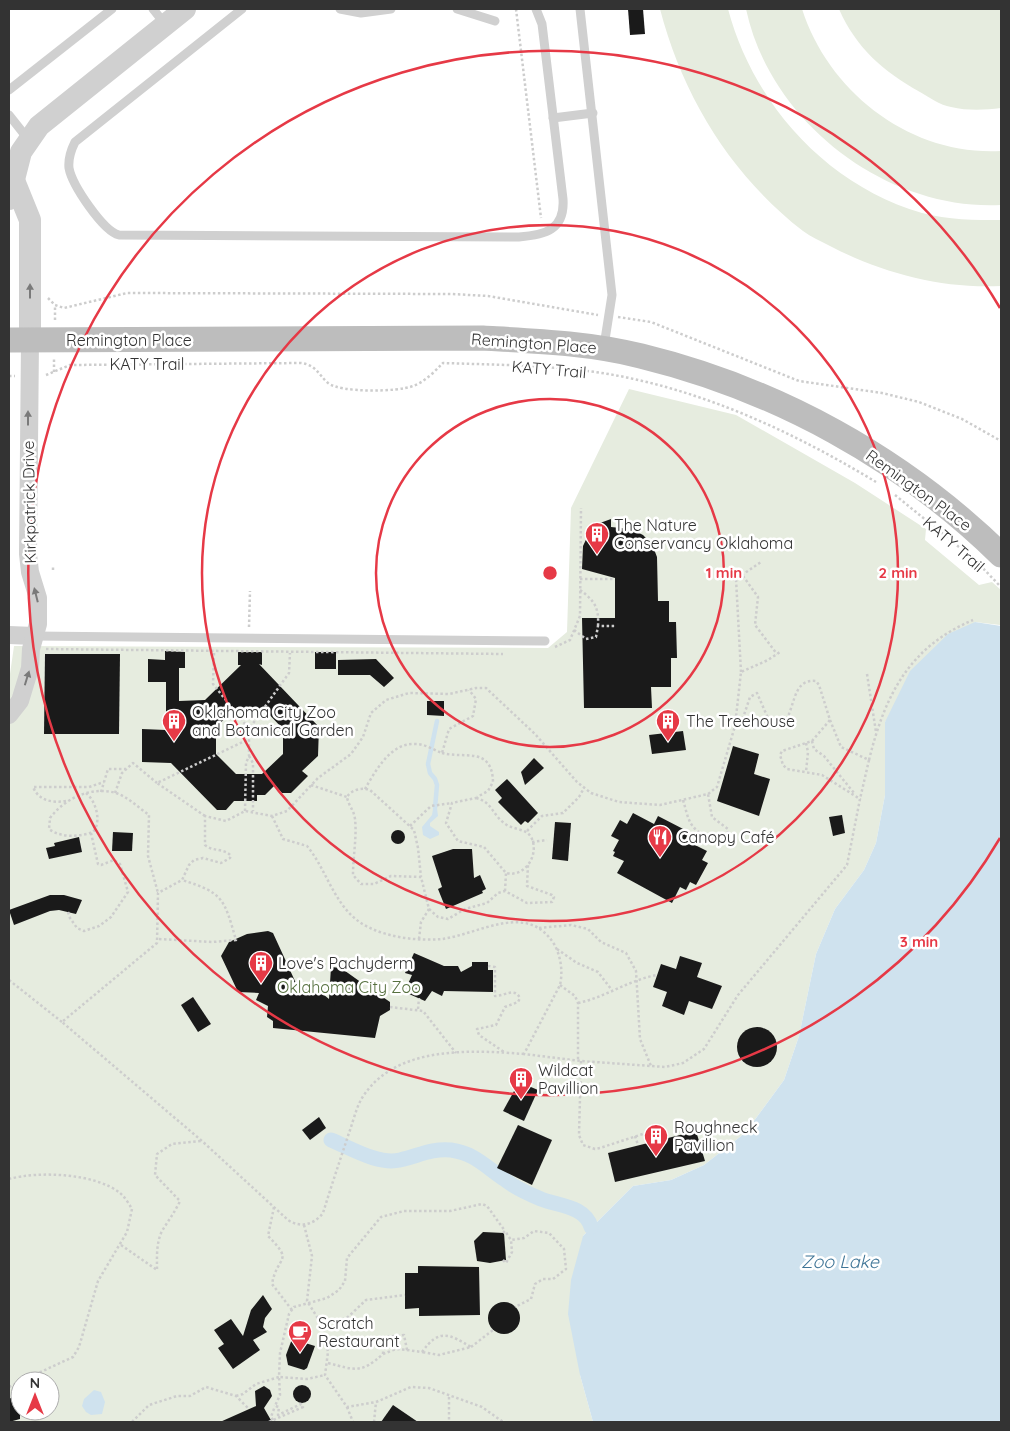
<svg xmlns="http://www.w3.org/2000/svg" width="1010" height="1431" viewBox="0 0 1010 1431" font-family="Quicksand,sans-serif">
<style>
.green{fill:#e6ecdf;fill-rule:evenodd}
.water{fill:#cfe2ee}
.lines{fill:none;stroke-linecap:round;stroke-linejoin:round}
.stream{stroke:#cfe2ee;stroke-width:4.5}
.canal{stroke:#cfe2ee;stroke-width:15}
.building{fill:#1a1a1a;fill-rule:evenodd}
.path{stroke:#cdcdcd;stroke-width:2.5;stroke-dasharray:2.5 2.5;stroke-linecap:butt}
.service{stroke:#d0d0d0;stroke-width:9}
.minor{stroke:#d0d0d0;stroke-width:18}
.tertiary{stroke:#d0d0d0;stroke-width:22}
.secondary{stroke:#bdbdbd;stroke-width:25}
.oneway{fill:#7a7a7a}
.ring{fill:none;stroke:#e63946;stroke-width:2.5}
.labels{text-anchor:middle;stroke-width:5;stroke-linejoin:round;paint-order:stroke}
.street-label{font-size:16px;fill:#333;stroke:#fff}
.poi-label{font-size:16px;fill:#333;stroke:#fff;text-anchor:start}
.park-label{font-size:16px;fill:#56703f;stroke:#fff}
.water-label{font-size:18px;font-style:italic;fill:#3f7597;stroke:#fff}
.centre{fill:#e63946;stroke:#fff;stroke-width:2.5}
.ring-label{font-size:15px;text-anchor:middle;font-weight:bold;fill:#e63946;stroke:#fff;stroke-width:5;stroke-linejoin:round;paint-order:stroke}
</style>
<rect width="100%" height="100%" fill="#fff"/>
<g class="green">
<path d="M660 9H728C753 103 826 185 922 213 948 220 975 220 1001 220V286C942 289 882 273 830 246 821 241 811 237 803 231 731 175 683 97 660 9Z"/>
<path d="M746 9H802C829 93 911 156 1001 151V205C886 211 770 122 746 9Z"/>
<path d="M839 9H1001V108C985 110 968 111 951 107 940 105 930 98 920 92 884 72 856 48 839 9Z"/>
<path d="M629 389 736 415 855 483 926 529 925 540 979 585 992 582 1001 590 1000 625 975 622 885 722V795L876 843 864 870 835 909 816 954 799 1036 784 1080 745 1133 704 1165 671 1180 633 1186 583 1236 580 1375 593 1422H9V681L14 646 548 648 567 632 571 508ZM20 1381H50V1411H20Z"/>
</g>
<g class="water">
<path d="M975 622 1001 626V1422H593L580 1375 568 1314 571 1280 583 1236 633 1186 671 1180 704 1165 745 1133 784 1080 799 1036 816 954 835 909 864 870 876 843 885 795V722L910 671 948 634Z"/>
<path d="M437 808 438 816 430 823V826L439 832V835L430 839 423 835 422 827 432 815 433 809Z"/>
<path d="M94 1390 101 1392 105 1402 102 1414 91 1415 86 1412 82 1406 84 1399Z"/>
</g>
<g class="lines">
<path class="stream" d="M435 808 437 785 435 779 430 773 428 764 437 721"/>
<path class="canal" d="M331 1140C351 1148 378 1165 400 1160 418 1156 432 1148 451 1150 474 1153 486 1167 504 1179 514 1187 529 1194 541 1199 559 1206 585 1206 591 1227"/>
</g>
<g class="building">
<path d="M628 9H643L645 34 630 35Z"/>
<path d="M611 519V527L631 529 643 535 652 544 657 557 658 601H669V622H676L677 658H671V687H651L652 708H584L582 618H615V578L582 569 583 546 590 531 600 523Z"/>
<path d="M165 651 185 652V668H179V701L205 700 241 665H238V652H262V665L259 664 319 727 318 756 302 771 308 776 291 793H282L275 785 265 795H257V801H234L226 810H217L171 763 142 762V729L166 730V682H148V659L165 660ZM235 709H264L283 729V754L262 774H236L216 754V727Z"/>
<rect x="315" y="652" width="21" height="17"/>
<path d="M45 654H120L119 734H44Z"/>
<path d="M376 659 394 678 384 687 370 675H338V660Z"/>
<path d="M427 701H444V716L427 715Z"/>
<path d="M683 731 686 750 652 754 649 735Z"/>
<path d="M733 746 759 754 754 774 770 779 759 816 717 801Z"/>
<path d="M534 758 544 768 525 785 521 772Z"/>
<path d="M507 779 538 813 528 823 525 821 521 825 498 802 502 798 495 790Z"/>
<path d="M633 813 654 824 658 816 689 832 685 840 707 851 702 860 708 863 696 885 690 882 686 890 680 887 672 903 617 873 624 861 613 856 615 852 613 851 619 840 611 836 620 820 627 824Z"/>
<path d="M842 815 845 833 833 836 829 817Z"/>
<path d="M555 822 571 823 568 861 552 859Z"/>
<circle cx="398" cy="837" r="7"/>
<path d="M113 832 133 833 132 851H112Z"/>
<path d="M79 837 82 852 49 859 46 848 55 846 54 843Z"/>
<path d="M453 849H472L474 878 480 875 486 889 482 891 483 893 446 909 438 889 442 887 432 856Z"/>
<path d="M50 895H64L82 900 76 914 59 910 50 911 14 925 9 910Z"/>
<path d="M268 931 273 933 300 992 305 989 316 992 318 990 329 999 331 967 341 968 362 983V990L374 991 390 1002V1010L380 1016 375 1038 273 1028V1021L267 1017 268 1006 256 1000 259 993 238 992 221 956 229 942 247 934Z"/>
<path d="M414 953 444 966H458L461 972 472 966V962H488V970H493V992L444 991 442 996 432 991 425 1001 409 994 412 989 407 986 412 975 405 973Z"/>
<path d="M680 956 702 963 697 977 722 986 712 1009 689 1001 684 1015 662 1006 667 992 653 987 661 964 676 969Z"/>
<path d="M193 997 211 1024 198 1032 181 1005Z"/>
<circle cx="757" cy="1047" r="20"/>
<path d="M519 1082 538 1090 524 1121 503 1111Z"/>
<path d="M319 1117 326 1128 310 1140 302 1130Z"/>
<path d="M518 1125 552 1140 532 1185 497 1168Z"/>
<path d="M696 1131 705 1161 615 1182 608 1153Z"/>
<path d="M483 1232 504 1233 506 1260 490 1263 477 1261 474 1241Z"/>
<path d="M418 1266 479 1267 480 1315 419 1316V1308L405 1309V1273H418Z"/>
<path d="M263 1295 272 1309 265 1318 263 1327 267 1332 253 1340 260 1350 233 1369 218 1348 224 1344 214 1330 231 1319 243 1336 251 1310Z"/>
<circle cx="504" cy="1318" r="16"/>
<path d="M292 1339 315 1346 307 1368 304 1370 288 1365 286 1355Z"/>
<circle cx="302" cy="1394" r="9"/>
<path d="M264 1386 270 1390 272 1396 264 1408 272 1422H220L256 1406 255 1391Z"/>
<path d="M20 1393V1419L9 1422V1399Z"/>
<path d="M393 1405 418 1422H381Z"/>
</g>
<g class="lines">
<g class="path">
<path d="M516 9 541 218"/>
<path d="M48 298 55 305 64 308 127 293 452 294 488 296 598 315"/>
<path d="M618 317 651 322 799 381 882 393 919 402 962 419 1001 441"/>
<path d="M55 320V306"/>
<path d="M54 372V358"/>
<path d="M46 375 70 365 301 363C316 365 318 374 328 383 340 393 398 392 413 386 425 382 435 371 443 363 500 365 558 365 614 375 707 392 795 433 876 482"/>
<path d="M9 376H15"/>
<path d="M895 495 975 560 1001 587"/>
<path d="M53 570V566"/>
<path d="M743 576 758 597 755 625 777 654"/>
<path d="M580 579H615"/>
<path d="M580 590C595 601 599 608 598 626"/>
<path d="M249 627 250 591"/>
<path d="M574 630 586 639 596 637 598 626H615"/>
<path d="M555 647 570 640 580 616 581 508"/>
<path d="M46 649 503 654"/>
<path d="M214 653 213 684 249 729"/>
<path d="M741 672 736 579 761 562"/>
<path d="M867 674 876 732"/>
<path d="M830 720 841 747 869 760 860 799"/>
<path d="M812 741 814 749 824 756 854 793"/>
<path d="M806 743 808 752 806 772"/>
<path d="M442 753C464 759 492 746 493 782L488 791 477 797"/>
<path d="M249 756 253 763V811"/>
<path d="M869 760C885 695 909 647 973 620"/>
<path d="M311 785 347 797"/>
<path d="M365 789C376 770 391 742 416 744 425 744 434 750 442 753L449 729 473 716 476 699 469 690"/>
<path d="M101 792 108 769H126"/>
<path d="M86 793C96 801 102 822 93 832 79 837 61 838 49 829L50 818C65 798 91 786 116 793 128 797 139 808 149 815L148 856 158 893"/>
<path d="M115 793 122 773 133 763 157 783"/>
<path d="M476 798C492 802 492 814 504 823 512 830 526 828 531 837 540 853 526 878 506 873L484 847 458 841 446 823 452 803Z"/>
<path d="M683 800C689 820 688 827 708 838 714 841 717 843 723 843L728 838V829L712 817 708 794"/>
<path d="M66 801C52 803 39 801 33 787H89L104 782"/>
<path d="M245 811 246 763 249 756V729L289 673 290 653"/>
<path d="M205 816 157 783 249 739"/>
<path d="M272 816 283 839 307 846C328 871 335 911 368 927 390 938 418 941 442 939 480 934 527 901 554 944 561 956 563 972 560 985L524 1054 581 1061 665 1067 683 1063 704 1049 738 995 847 865 860 799 822 775 787 769 783 765 780 755 782 751 812 741 830 720 819 685 816 681C789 678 797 716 779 727L771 725 757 693 750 697 743 718 736 721"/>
<path d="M410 826 431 806 452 803"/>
<path d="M527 831 542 816 563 813 579 797 584 788"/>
<path d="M532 842 547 840"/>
<path d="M505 891 506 873"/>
<path d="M429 909 438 917 448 919 465 909 487 903 498 893 505 891 527 903 552 902 554 897 552 895 527 886 528 865"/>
<path d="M68 912 70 918 77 928 84 931 99 926 111 917 128 892 120 864 114 860 101 865 98 864 91 833"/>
<path d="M539 928 571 925 588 929 601 942 626 953 636 971 640 1039 651 1066"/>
<path d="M159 939 212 942 236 940C224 899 224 893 182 880"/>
<path d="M419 939 421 922 429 909 421 877 391 876 374 884H361L353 875C353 856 357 837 355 819 354 810 348 805 347 797 351 790 362 787 370 790L414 830 418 848 421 877"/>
<path d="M557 949 577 963 598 972 611 989"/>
<path d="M488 966 495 967V996C505 996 514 987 520 998L518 1002 505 1007 496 1025 477 1029 479 1035 504 1052"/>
<path d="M9 980 62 1022"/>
<path d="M560 985 575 996 578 1003V1060"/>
<path d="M578 1003C606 997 629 980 657 975"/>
<path d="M390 1007 423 1011 456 1053"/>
<path d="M418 1009 419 998"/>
<path d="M524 1054C471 1050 395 1045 362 1098 356 1108 353 1122 349 1133 340 1160 331 1187 323 1213 314 1225 300 1228 288 1220L202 1141 62 1022 157 943 158 893 182 880 189 865 194 860 203 858 221 863 230 858 231 856C225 848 213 852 205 845V816L226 821 245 811 272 816 287 811 318 778 351 754 363 737 371 713 386 700 409 693 449 694 476 688H486L535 734 577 782 591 793 619 802 660 805 708 794 717 787 735 726 741 672 768 660 780 652"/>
<path d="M581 1061 579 1135 583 1145 595 1149 600 1148 655 1130 663 1133 666 1139"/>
<path d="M635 1136 638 1145"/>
<path d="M9 1179C38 1171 95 1173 120 1193 125 1197 129 1204 132 1209L127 1232 98 1281 79 1347 73 1357 21 1381"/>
<path d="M274 1207 268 1236C295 1263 277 1255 272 1284L292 1310"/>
<path d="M304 1225 312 1256 307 1301 324 1328 328 1352 325 1375 347 1407 376 1402 411 1387 429 1388 482 1407 503 1422"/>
<path d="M503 1233 505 1231 511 1240 524 1238 534 1231 549 1233 564 1249 566 1269 553 1279H543L535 1284 531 1299 515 1307"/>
<path d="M121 1245 157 1270C157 1258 156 1243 162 1231 168 1221 175 1212 180 1201L155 1175 157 1154 172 1144 201 1141"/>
<path d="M503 1260 506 1263 512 1252 511 1240"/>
<path d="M324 1328 348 1317 366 1300 405 1295"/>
<path d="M471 1347 493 1330"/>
<path d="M407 1350 422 1352C439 1328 449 1334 471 1347L439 1355 422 1352"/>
<path d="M328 1363C355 1370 361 1374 383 1354L384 1337 404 1335 407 1350 396 1349 383 1354"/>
<path d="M9 1387 20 1382"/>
<path d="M236 1396 243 1394 256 1384 279 1377 280 1353 289 1314 294 1307 327 1298 339 1290 345 1281 347 1258 381 1217 404 1211H450L482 1204 487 1206 505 1231"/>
<path d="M449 1397V1422"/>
<path d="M347 1407 353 1422"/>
<path d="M273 1420 271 1417 275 1406"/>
<path d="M132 1422 149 1405 177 1396H190L206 1387 236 1396 249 1409"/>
<path d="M269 1422 303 1407 301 1404 278 1415 279 1407 275 1406 280 1395 279 1377 307 1379 325 1375"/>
<path d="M374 1422 376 1402"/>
</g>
<g class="service">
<path d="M153 9 165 24"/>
<path d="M242 9 75 142C71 150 68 158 69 168 72 185 103 231 119 235L519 237C545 235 565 230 563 199L542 24 536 9"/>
<path d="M340 9 361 13 391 9"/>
<path d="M457 9 495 21"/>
<path d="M580 9 612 295 604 346"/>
<path d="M9 90 112 9"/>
<path d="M9 115 28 139"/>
<path d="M553 118 593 113"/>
<path d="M34 636 545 641"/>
</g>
<g class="minor">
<path d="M9 635 34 636"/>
<path d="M9 715 20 701 30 668 31 649 38 624V598L30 572 28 554 30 340"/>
</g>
<g class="tertiary">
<path d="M15 183 30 220V340"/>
<path d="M9 199 21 152 39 126 185 9"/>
</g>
<path class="secondary" d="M9 340 483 338C536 341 589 343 641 356 776 389 902 458 1001 555"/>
</g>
<defs><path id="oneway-solid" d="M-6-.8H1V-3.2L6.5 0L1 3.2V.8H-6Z" transform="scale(1.25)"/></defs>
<g class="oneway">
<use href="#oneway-solid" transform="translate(30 291) rotate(-90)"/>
<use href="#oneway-solid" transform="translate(28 418) rotate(-90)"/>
<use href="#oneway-solid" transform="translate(36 595) rotate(-104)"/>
<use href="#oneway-solid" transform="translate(27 678) rotate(-73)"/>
</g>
<g class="ring">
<circle cx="550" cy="573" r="174"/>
<circle cx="550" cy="573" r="348"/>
<path d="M1000 838A522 522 0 1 1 1000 308"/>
</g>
<defs>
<g id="building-pin" transform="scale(1.25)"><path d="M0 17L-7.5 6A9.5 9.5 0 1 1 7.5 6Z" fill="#e63946" stroke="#fff"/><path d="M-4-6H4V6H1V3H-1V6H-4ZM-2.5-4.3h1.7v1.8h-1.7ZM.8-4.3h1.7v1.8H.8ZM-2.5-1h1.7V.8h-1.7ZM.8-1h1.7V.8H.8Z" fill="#fff"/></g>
<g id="restaurant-pin" transform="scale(1.25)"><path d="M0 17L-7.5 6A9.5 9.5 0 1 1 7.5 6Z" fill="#e63946" stroke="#fff"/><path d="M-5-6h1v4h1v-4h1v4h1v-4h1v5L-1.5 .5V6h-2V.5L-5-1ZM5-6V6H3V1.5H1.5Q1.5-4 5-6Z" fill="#fff"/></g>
<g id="cafe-pin" transform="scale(1.25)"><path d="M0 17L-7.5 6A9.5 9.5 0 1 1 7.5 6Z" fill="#e63946" stroke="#fff"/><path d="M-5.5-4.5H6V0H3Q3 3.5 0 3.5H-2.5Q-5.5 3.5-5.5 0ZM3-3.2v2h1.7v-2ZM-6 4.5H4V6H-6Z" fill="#fff"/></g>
</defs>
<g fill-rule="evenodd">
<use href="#building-pin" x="597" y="534"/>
<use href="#building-pin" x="174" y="721"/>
<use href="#building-pin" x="668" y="721"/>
<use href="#restaurant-pin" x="660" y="837"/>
<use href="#building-pin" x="261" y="963"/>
<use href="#building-pin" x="521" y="1079"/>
<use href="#building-pin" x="656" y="1136"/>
<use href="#cafe-pin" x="300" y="1332"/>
</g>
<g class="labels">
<g class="street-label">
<text x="129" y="346">Remington Place</text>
<text transform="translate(534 343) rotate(4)" y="6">Remington Place</text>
<text x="147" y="370">KATY Trail</text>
<text transform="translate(549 369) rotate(5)" y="6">KATY Trail</text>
<text transform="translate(919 490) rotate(36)" y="6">Remington Place</text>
<text transform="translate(29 502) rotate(-91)" y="6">Kirkpatrick Drive</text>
<text transform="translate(954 544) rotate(41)" y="6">KATY Trail</text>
</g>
<g class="poi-label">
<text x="614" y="531">The Nature<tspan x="614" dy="18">Conservancy Oklahoma</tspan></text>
<text x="192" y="718">Oklahoma City Zoo<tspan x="192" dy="18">and Botanical Garden</tspan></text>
<text x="686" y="727">The Treehouse</text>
<text x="678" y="843">Canopy Café</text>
<text x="278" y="969">Love's Pachyderm</text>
<text x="538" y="1076">Wildcat<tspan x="538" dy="18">Pavillion</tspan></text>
<text x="674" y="1133">Roughneck<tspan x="674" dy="18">Pavillion</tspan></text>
<text x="318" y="1329">Scratch<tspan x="318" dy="18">Restaurant</tspan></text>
</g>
<g class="park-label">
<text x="349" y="993">Oklahoma City Zoo</text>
</g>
<g class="water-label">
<text x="840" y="1268">Zoo Lake</text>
</g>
</g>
<circle cx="550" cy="573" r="8" class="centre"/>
<g class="ring-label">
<text x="724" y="578">1 min</text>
<text x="898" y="578">2 min</text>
<text x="919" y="947">3 min</text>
</g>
<rect width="1010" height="1431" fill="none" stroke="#333333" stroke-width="20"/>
<g transform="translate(35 1396)"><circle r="24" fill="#ffffff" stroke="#adadad"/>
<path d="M0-4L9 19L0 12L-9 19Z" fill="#e63946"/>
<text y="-8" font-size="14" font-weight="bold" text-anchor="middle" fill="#333333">N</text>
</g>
</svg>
